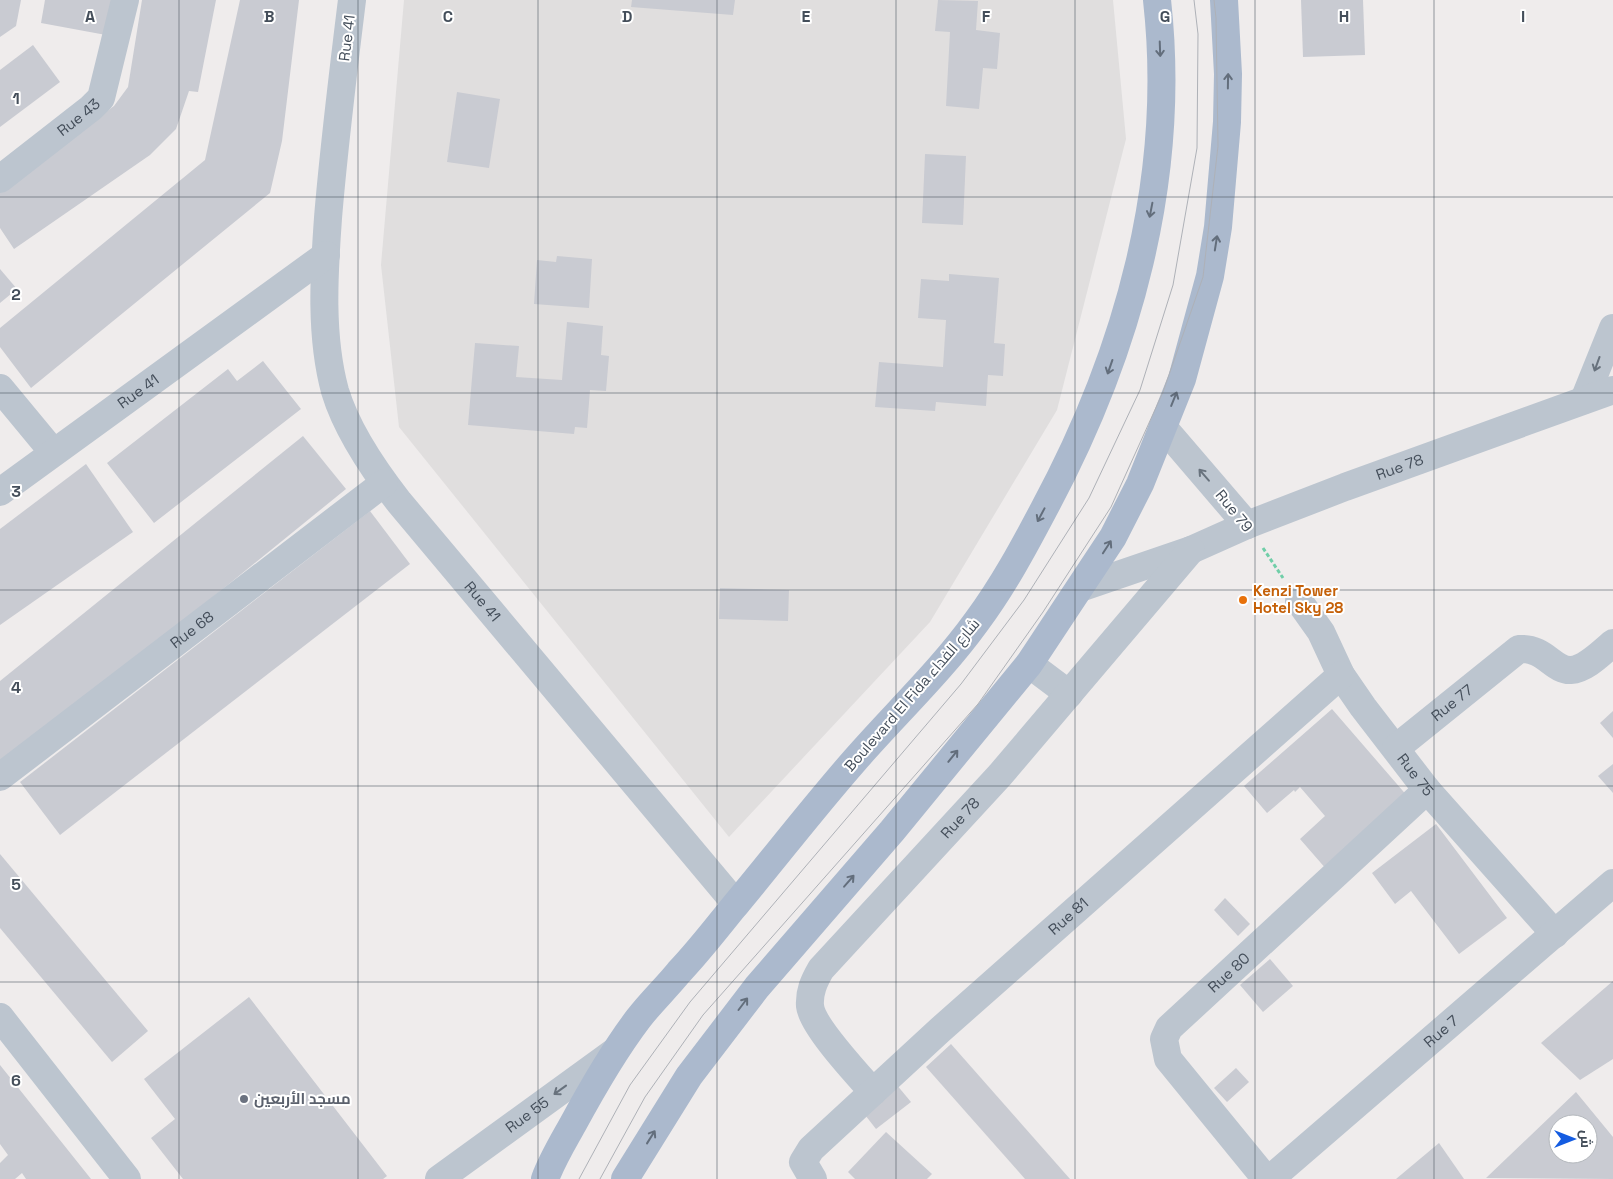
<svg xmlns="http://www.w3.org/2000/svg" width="1613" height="1179" viewBox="0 0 1613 1179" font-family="'Space Grotesk',Cairo,sans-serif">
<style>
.education{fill:#e0dede}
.building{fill:#c9cbd2;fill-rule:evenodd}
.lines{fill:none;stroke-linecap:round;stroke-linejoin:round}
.path{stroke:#70cea8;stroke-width:3;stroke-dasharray:4 2.5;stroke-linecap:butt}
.minor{stroke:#bcc5cf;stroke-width:28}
.major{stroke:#abb9cd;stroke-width:28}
.tram{stroke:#aeb1b7;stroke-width:1}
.oneway{stroke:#636e7c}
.oneway2{stroke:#68727d}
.grid{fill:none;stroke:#444e5a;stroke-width:1;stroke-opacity:0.55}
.food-dot{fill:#e8710a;stroke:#fff;stroke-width:2}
.worship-dot{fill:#6b7280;stroke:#fff;stroke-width:2}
.labels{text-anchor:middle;stroke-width:4;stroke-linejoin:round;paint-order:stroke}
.street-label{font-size:15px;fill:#444e5a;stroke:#fff}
.food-label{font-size:15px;font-weight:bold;fill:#c56008;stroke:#fff;text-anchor:start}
.worship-label{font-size:15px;font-weight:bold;fill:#5b616d;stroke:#fff;text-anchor:start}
.grid-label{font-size:16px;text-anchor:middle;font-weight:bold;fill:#444e5a;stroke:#fff;stroke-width:4;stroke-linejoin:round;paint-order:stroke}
</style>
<rect width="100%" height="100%" fill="#efecec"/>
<path class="education" d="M404 0H1113L1126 139 1057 410 930 622 729 837 399 427 381 265Z"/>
<g class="building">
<path d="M0 0H21L16 26 0 37Z"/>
<path d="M45 0H114L106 35 41 23Z"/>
<path d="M142 0H216L198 92 189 91 176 129 150 155 14 249 0 228V190L114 106 128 87Z"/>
<path d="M240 0H299L282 141 270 193 31 388 0 347V328L205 160Z"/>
<path d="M632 0H735L733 15 631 7Z"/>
<path d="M938 0 978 1 976 30 1000 33 997 69 983 68 979 109 946 106 950 32 935 31Z"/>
<path d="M1301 0H1363L1365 55 1303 57Z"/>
<path d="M33 45 60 82 0 127V70Z"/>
<path d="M457 92 500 99 489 168 447 162Z"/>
<path d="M925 154 966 156 963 225 922 223Z"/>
<path d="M557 256 592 259 589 308 534 304 537 260 556 262Z"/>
<path d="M0 269 17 289 0 303Z"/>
<path d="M949 274 999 278 994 343 1005 344 1003 376 988 375 986 406 936 402 935 411 875 407 879 362 943 367 946 320 918 318 921 279 949 281Z"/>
<path d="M567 322 603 326 601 355 609 356 606 391 590 390 587 428 575 427 574 434 468 425 475 343 519 346 516 377 562 380Z"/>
<path d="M263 361 301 409 154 523 107 463 228 369 237 381Z"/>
<path d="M303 436 346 489 0 770V681Z"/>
<path d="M86 464 133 532 0 625V529Z"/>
<path d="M370 511 410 564 60 835 20 782Z"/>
<path d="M720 588 789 590 788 621 719 619Z"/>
<path d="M1332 709 1409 798 1327 870 1300 839 1325 816 1300 787 1295 792 1294 790 1267 813 1244 786Z"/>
<path d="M1613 711V738L1600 723Z"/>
<path d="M1613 764V793L1598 776Z"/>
<path d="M1436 824 1507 918 1459 954 1411 891 1395 904 1372 873Z"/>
<path d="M0 854 148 1031 112 1062 0 928Z"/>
<path d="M1225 898 1250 924 1238 936 1214 910Z"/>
<path d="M1270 959 1293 986 1263 1012 1240 985Z"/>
<path d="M1613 981V1059L1580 1080 1541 1043Z"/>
<path d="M249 997 387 1176 383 1179H183L151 1138 175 1119 144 1079Z"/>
<path d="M951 1044 1070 1179H1025L926 1067Z"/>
<path d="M0 1065 91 1179H26L22 1173 15 1179H0V1163L8 1155 0 1144Z"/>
<path d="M1236 1068 1249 1082 1227 1102 1214 1088Z"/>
<path d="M896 1084 911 1102 876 1129 862 1111Z"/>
<path d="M1576 1092 1613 1137V1179L1486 1178ZM1558 1124H1588V1154H1558Z"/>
<path d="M886 1132 932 1174 927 1179H855L848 1172Z"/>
<path d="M1439 1143 1464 1179H1396Z"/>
</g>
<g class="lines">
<path class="path" d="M1263 548 1283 578"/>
<g class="minor">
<path id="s1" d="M352 0C343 73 334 145 328 218 324 274 320 336 335 391 347 431 374 470 399 502L736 904"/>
<path id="s2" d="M0 179 91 108 101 98 125 0"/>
<path d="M0 388 53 452"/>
<path d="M1584 400 1613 328"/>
<path d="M1163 427 1247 525"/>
<path id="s3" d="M0 492 326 255"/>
<path id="s4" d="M1080 588 1191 550 1247 525 1345 487 1613 390"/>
<path id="s5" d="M1299 601 1321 632 1341 675 1363 707 1427 790 1555 934"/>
<path d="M1029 664 1069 694"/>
<path id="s6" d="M1396 748 1519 649C1545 647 1553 671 1571 670 1586 669 1602 652 1613 643"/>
<path id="s7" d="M0 777 384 483"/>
<path d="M0 1017 127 1179"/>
<path id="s8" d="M873 1092C858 1075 812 1026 810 1006 809 992 814 981 821 969L1000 775 1191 550"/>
<path id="s9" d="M439 1179 614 1052"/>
<path id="s10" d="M813 1179 803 1162 811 1149 940 1030 1341 675"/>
<path id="s11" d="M1266 1179 1168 1059 1164 1039 1169 1028 1427 790"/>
<path id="s12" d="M1270 1179 1613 883"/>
</g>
<g class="major">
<path d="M545 1179C552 1160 563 1142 573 1124 593 1087 613 1052 638 1019 651 1002 666 988 679 972 698 952 715 930 732 909 773 860 812 809 855 760 895 714 941 671 977 621 1003 586 1024 547 1044 509 1128 353 1177 178 1157 0"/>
<path d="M625 1179 689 1076 757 987 892 831 1029 664 1113 537 1140 484 1182 379 1210 276 1218 227 1227 122 1228 74 1224 0"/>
</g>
<g class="tram">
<path d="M579 1179 630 1085 690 1002 961 684 1024 600 1089 498 1140 390 1173 285 1197 148 1198 34 1194 0"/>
<path d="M600 1179 645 1097 703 1015 978 704 1043 612 1111 507 1163 392 1203 277 1218 146 1216 18 1214 0"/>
</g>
</g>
<defs><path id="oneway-shaft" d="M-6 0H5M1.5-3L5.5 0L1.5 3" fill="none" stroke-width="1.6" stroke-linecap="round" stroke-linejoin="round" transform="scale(1.25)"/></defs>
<g class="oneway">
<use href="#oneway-shaft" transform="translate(1160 49) rotate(88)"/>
<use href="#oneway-shaft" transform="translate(1228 81) rotate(-89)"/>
<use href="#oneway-shaft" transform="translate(1151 210) rotate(101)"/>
<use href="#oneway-shaft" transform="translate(1216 243) rotate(-81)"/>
<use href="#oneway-shaft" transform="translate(1110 367) rotate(109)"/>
<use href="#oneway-shaft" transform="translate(1174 399) rotate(-68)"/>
<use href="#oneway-shaft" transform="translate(1041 515) rotate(118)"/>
<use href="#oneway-shaft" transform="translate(1107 547) rotate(-57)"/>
<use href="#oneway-shaft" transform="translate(953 756) rotate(-51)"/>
<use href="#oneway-shaft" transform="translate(849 881) rotate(-49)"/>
<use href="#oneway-shaft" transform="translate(743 1004) rotate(-53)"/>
<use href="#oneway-shaft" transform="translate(651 1137) rotate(-58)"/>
</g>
<g class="oneway2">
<use href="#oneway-shaft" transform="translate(1597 364) rotate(110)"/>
<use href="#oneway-shaft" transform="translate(1204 475) rotate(-131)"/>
<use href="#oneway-shaft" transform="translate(560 1090) rotate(144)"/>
</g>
<path class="grid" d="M179 0V1179M358 0V1179M538 0V1179M717 0V1179M896 0V1179M1075 0V1179M1255 0V1179M1434 0V1179M0 197H1613M0 393H1613M0 590H1613M0 786H1613M0 982H1613"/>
<circle class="food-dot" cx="1243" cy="600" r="5"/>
<circle class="worship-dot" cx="244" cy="1099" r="5"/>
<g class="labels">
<g class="street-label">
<text transform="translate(347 38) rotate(-83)" y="5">Rue 41</text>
<text dy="5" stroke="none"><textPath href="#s2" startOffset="100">Rue 43</textPath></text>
<text dy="5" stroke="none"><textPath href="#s3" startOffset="171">Rue 41</textPath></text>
<text dy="5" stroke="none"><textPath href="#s4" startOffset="342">Rue 78</textPath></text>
<text transform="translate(1234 511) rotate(51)" y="5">Rue 79</text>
<text dy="5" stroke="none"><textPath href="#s1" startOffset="652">Rue 41</textPath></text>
<text dy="5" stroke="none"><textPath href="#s7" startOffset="242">Rue 68</textPath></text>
<text transform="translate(912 695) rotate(-49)" y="5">Boulevard El Fida شارع الفداء</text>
<text dy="5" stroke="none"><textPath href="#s6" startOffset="72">Rue 77</textPath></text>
<text dy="5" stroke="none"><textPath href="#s5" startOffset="210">Rue 75</textPath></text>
<text dy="5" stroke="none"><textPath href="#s8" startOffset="352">Rue 78</textPath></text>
<text dy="5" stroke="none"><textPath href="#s10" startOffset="382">Rue 81</textPath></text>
<text dy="5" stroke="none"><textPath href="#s11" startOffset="269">Rue 80</textPath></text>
<text dy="5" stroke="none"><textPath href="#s12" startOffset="226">Rue 7</textPath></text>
<text dy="5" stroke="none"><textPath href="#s9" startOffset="109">Rue 55</textPath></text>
</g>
<g class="food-label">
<text x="1253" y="596">Kenzi Tower<tspan x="1253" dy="17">Hotel Sky 28</tspan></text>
</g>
<g class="worship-label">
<text x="254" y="1104">مسجد الأربعين</text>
</g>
</g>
<g class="grid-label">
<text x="90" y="22">A</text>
<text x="269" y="22">B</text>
<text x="448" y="22">C</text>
<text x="627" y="22">D</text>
<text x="806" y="22">E</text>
<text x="986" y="22">F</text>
<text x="1165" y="22">G</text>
<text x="1344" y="22">H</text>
<text x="1523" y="22">I</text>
<text x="16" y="104">1</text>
<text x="16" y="300">2</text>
<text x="16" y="497">3</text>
<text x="16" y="693">4</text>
<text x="16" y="890">5</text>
<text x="16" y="1086">6</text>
</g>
<g transform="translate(1573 1139) rotate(90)"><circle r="24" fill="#ffffff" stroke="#b4b8bd"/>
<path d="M0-4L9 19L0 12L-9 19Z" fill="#145ce1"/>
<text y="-8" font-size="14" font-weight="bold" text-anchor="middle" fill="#444e5a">ش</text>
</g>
</svg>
